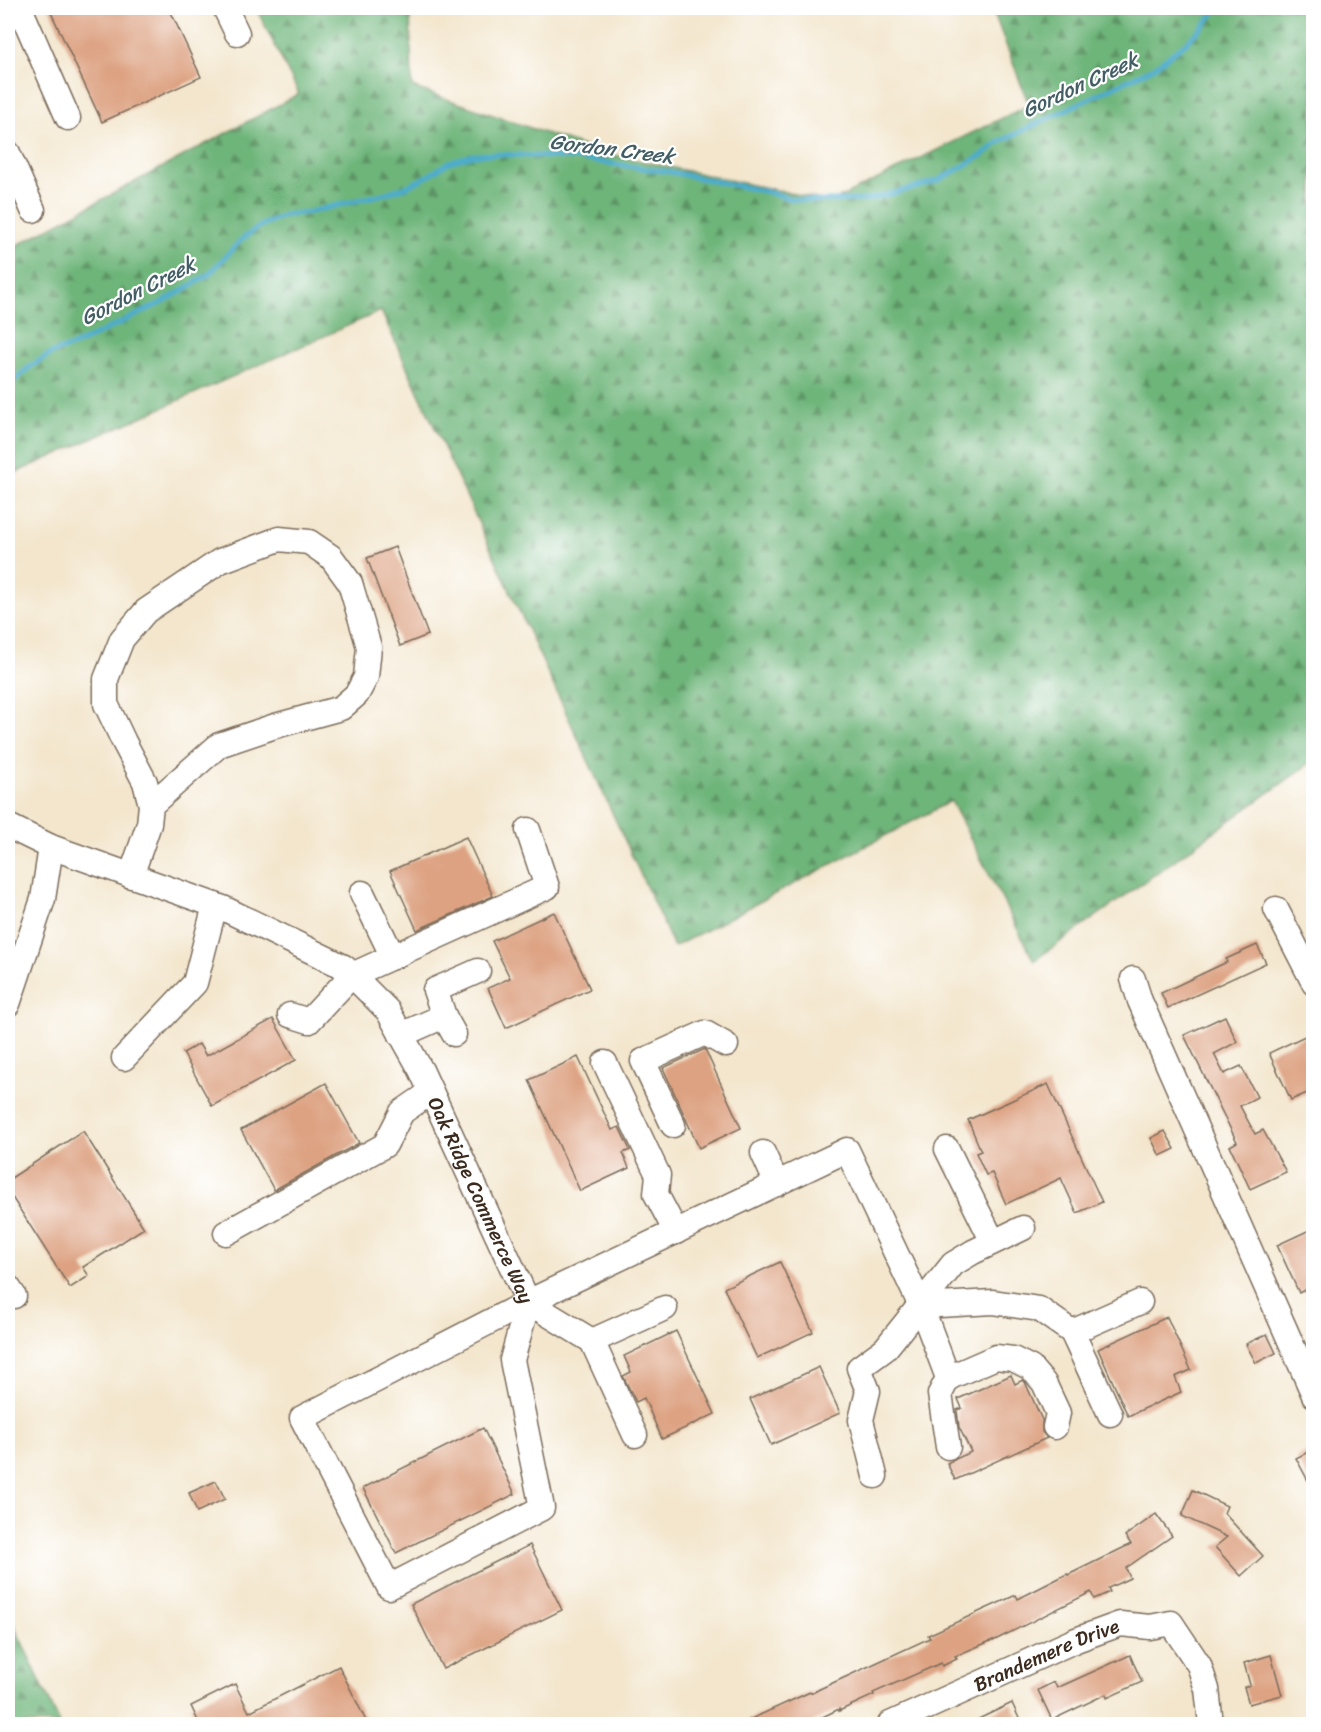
<svg xmlns="http://www.w3.org/2000/svg" width="1321" height="1732" viewBox="0 0 1321 1732" font-family="Sriracha,sans-serif">
<style>
.forest{fill:url(#forest-firs);stroke:#54704c;stroke-width:1.5}
.lines{fill:none;stroke-linecap:round;stroke-linejoin:round}
.stream{stroke:#4daccc;stroke-width:5}
.building{fill:#dda282}
.minor-casing{stroke:#7b6c5b;stroke-width:27}
.minor{stroke:#fff;stroke-width:24}
.labels{text-anchor:middle;stroke-width:4.5;stroke-linejoin:round;paint-order:stroke}
.street-label{font-size:20px;fill:#3b2a1e;stroke:#fff}
.water-label{font-size:21px;font-style:italic;fill:#425e64;stroke:#fff}
</style>
<defs>
<pattern id="forest-firs" width="22" height="20" patternUnits="userSpaceOnUse" patternTransform="scale(1.5)"><rect width="22" height="20" fill="#6eb57a"/><path d="M5 1l3.5 6h-7zM16 11l3.5 6h-7z" fill="#5c9363"/></pattern>
</defs>
<rect width="100%" height="100%" fill="#fff"/>
<filter id="ink" filterUnits="userSpaceOnUse"><feTurbulence type="fractalNoise" baseFrequency=".0167" numOctaves="2"/><feDisplacementMap in="SourceGraphic" scale="12" xChannelSelector="R" yChannelSelector="G"/><feConvolveMatrix kernelMatrix="1 2 1 2 8 2 1 2 1" color-interpolation-filters="sRGB"/></filter>
<filter id="wash" filterUnits="userSpaceOnUse"><feTurbulence type="fractalNoise" baseFrequency=".008" numOctaves="4" result="noise"/><feDisplacementMap in="SourceGraphic" scale="24" xChannelSelector="R" yChannelSelector="G"/><feGaussianBlur stdDeviation="1.35" result="paint"/><feColorMatrix in="noise" values="0 0 0 0 0 0 0 0 0 0 0 0 0 0 0 0 0 1.4 0 .05"/><feComposite in="paint" operator="in"/></filter>
<g filter="url(#wash)">
<rect width="100%" height="100%" fill="#f3e6cd"/>
<g class="forest">
<path d="M256 8H410L412 87 600 152 831 202 1029 105 992 8H1313V761L1034 961 951 801 674 947 381 311 8 476V250L299 94Z"/>
<path d="M8 1612 60 1724H8Z"/>
</g>
<g class="lines">
<path class="stream" d="M8 388 12 382 31 366 52 353 75 345 165 301 208 275 242 239 262 225 285 215 310 212 383 194 406 187 428 176 449 162 473 155 497 154 572 158 670 172 768 192 791 199 816 201 866 200 914 188 939 180 981 156 1001 141 1153 68 1187 42 1205 24 1218 8"/>
</g>
<g id="blocks">
<g class="building">
<path d="M49 8H169L201 77 102 122Z"/>
<path d="M395 547 428 635 400 646 367 558Z"/>
<path d="M466 837 493 896 417 930 390 871Z"/>
<path d="M554 912 590 989 506 1028 488 988 510 978 492 941Z"/>
<path d="M1257 945 1266 963 1168 1008 1161 993 1227 962 1226 959Z"/>
<path d="M1225 1016 1237 1042 1214 1054 1224 1074 1241 1066 1257 1097 1240 1106 1255 1134 1263 1130 1286 1172 1250 1189 1230 1146 1237 1142 1184 1035Z"/>
<path d="M273 1019 296 1060 212 1106 183 1053 199 1044 206 1056Z"/>
<path d="M1307 1035 1314 1048V1090L1291 1100 1269 1053Z"/>
<path d="M705 1049 741 1128 699 1148 663 1068Z"/>
<path d="M578 1057 612 1130 619 1127 630 1150 623 1153 629 1168 580 1191 529 1080Z"/>
<path d="M326 1083 359 1143 274 1190 241 1130Z"/>
<path d="M1048 1084 1102 1202 1077 1213 1061 1178 1006 1204 992 1173 986 1175 976 1153 981 1151 968 1120Z"/>
<path d="M83 1131 144 1228 83 1267 89 1276 70 1288 8 1191V1180Z"/>
<path d="M1165 1131 1175 1149 1160 1156 1151 1138Z"/>
<path d="M1314 1228V1285L1299 1293 1277 1245Z"/>
<path d="M780 1262 813 1332 757 1358 724 1288Z"/>
<path d="M1167 1317 1191 1370 1175 1377 1181 1392 1128 1416 1098 1349Z"/>
<path d="M676 1331 715 1414 662 1439 644 1398 636 1402 623 1376 631 1372 624 1356Z"/>
<path d="M1267 1334 1276 1353 1256 1363 1246 1344Z"/>
<path d="M819 1367 840 1413 771 1445 750 1399Z"/>
<path d="M1011 1375 1015 1384 1023 1380 1025 1382 1042 1420V1432L1047 1438 955 1480 947 1463 971 1452 959 1427 957 1410 962 1408 958 1399Z"/>
<path d="M483 1428 515 1494 396 1553 363 1488Z"/>
<path d="M1314 1449V1492L1296 1458Z"/>
<path d="M216 1481 225 1499 197 1512 189 1493Z"/>
<path d="M1193 1490 1227 1506 1224 1513 1263 1556 1241 1576 1215 1547 1227 1537 1182 1516Z"/>
<path d="M1156 1514 1172 1536 1126 1568 1130 1578 1108 1588 1110 1592 1094 1599 1091 1592 993 1641V1640L955 1656 957 1659 942 1666 941 1663 873 1693 874 1695 839 1711V1709L806 1725H738L810 1692 811 1693 930 1638 928 1635 1016 1595 1018 1599 1067 1574 1068 1575 1131 1544 1125 1536Z"/>
<path d="M530 1545 562 1610 443 1669 411 1604Z"/>
<path d="M1130 1655 1142 1682 1107 1698 1106 1694 1052 1720 1038 1690 1054 1682 1057 1688Z"/>
<path d="M1271 1655 1282 1695 1249 1704 1244 1687 1250 1685 1244 1663Z"/>
<path d="M339 1666 368 1725H200L191 1706 235 1684 249 1712Z"/>
<path d="M1012 1703 1022 1725H966Z"/>
</g>
</g>
</g>
<g filter="url(#ink)">
<use href="#blocks" fill-opacity="0" stroke="#7b6c5b" stroke-width="1.5"/>
<g class="lines">
<g class="minor-casing">
<g id="minor">
<path d="M20 8 68 118"/>
<path d="M225 8 237 33"/>
<path d="M8 153 33 210"/>
<path id="s1" d="M8 826 51 847 223 908 344 967 388 1011 421 1070 528 1302 847 1150 921 1306 948 1378"/>
<path d="M131 876 149 824 151 805 145 782 124 742 106 704V679L122 639 146 611 220 561 279 539 309 542 331 557 350 583 369 647 366 677 357 694 341 708 275 726 219 745 151 805"/>
<path d="M362 893 393 957"/>
<path d="M1276 909 1314 983"/>
<path d="M1133 979 1140 1001 1314 1395"/>
<path d="M8 1004 43 899 51 847"/>
<path d="M290 1015 309 1021 352 975 547 887 528 830"/>
<path d="M444 1016 435 990 478 971"/>
<path d="M401 1035 444 1016 454 1034"/>
<path d="M124 1058 195 983 215 905"/>
<path d="M605 1063 658 1175 656 1194 676 1232"/>
<path d="M673 1125 643 1061 705 1033 726 1045"/>
<path d="M947 1149 993 1242"/>
<path d="M763 1153 777 1184"/>
<path d="M226 1233 385 1145 402 1112 431 1092"/>
<path d="M8 1287 14 1296"/>
<path d="M528 1302 302 1418 389 1587 542 1508 512 1360 528 1302 592 1341 635 1435"/>
<path d="M921 1306 993 1302 1039 1309 1072 1332"/>
<path d="M592 1341 665 1308"/>
<path d="M1110 1414 1072 1332 1140 1302"/>
<path d="M948 1447 940 1394 948 1378 996 1357 1013 1359 1031 1368 1044 1383 1058 1413 1055 1427"/>
<path d="M875 1476 861 1420 868 1391 859 1368 885 1349 953 1264 973 1252 1023 1228"/>
<path id="s2" d="M890 1724 1076 1640 1120 1624 1150 1627 1171 1623 1199 1665 1207 1689 1211 1724"/>
</g>
</g>
<use href="#minor" class="minor"/>
</g>
</g>
<g class="labels">
<g class="street-label">
<text dy="7" stroke="none"><textPath href="#s1" startOffset="638">Oak Ridge Commerce Way</textPath></text>
<text dy="7" stroke="none"><textPath href="#s2" startOffset="171">Brandemere Drive</textPath></text>
</g>
<g class="water-label">
<text transform="translate(1080 85) rotate(-25)" y="7">Gordon Creek</text>
<text transform="translate(612 149) rotate(7)" y="7">Gordon Creek</text>
<text transform="translate(138 291) rotate(-27)" y="7">Gordon Creek</text>
</g>
</g>
<rect width="1321" height="1732" fill="none" stroke="#fff" stroke-width="30"/>
</svg>
